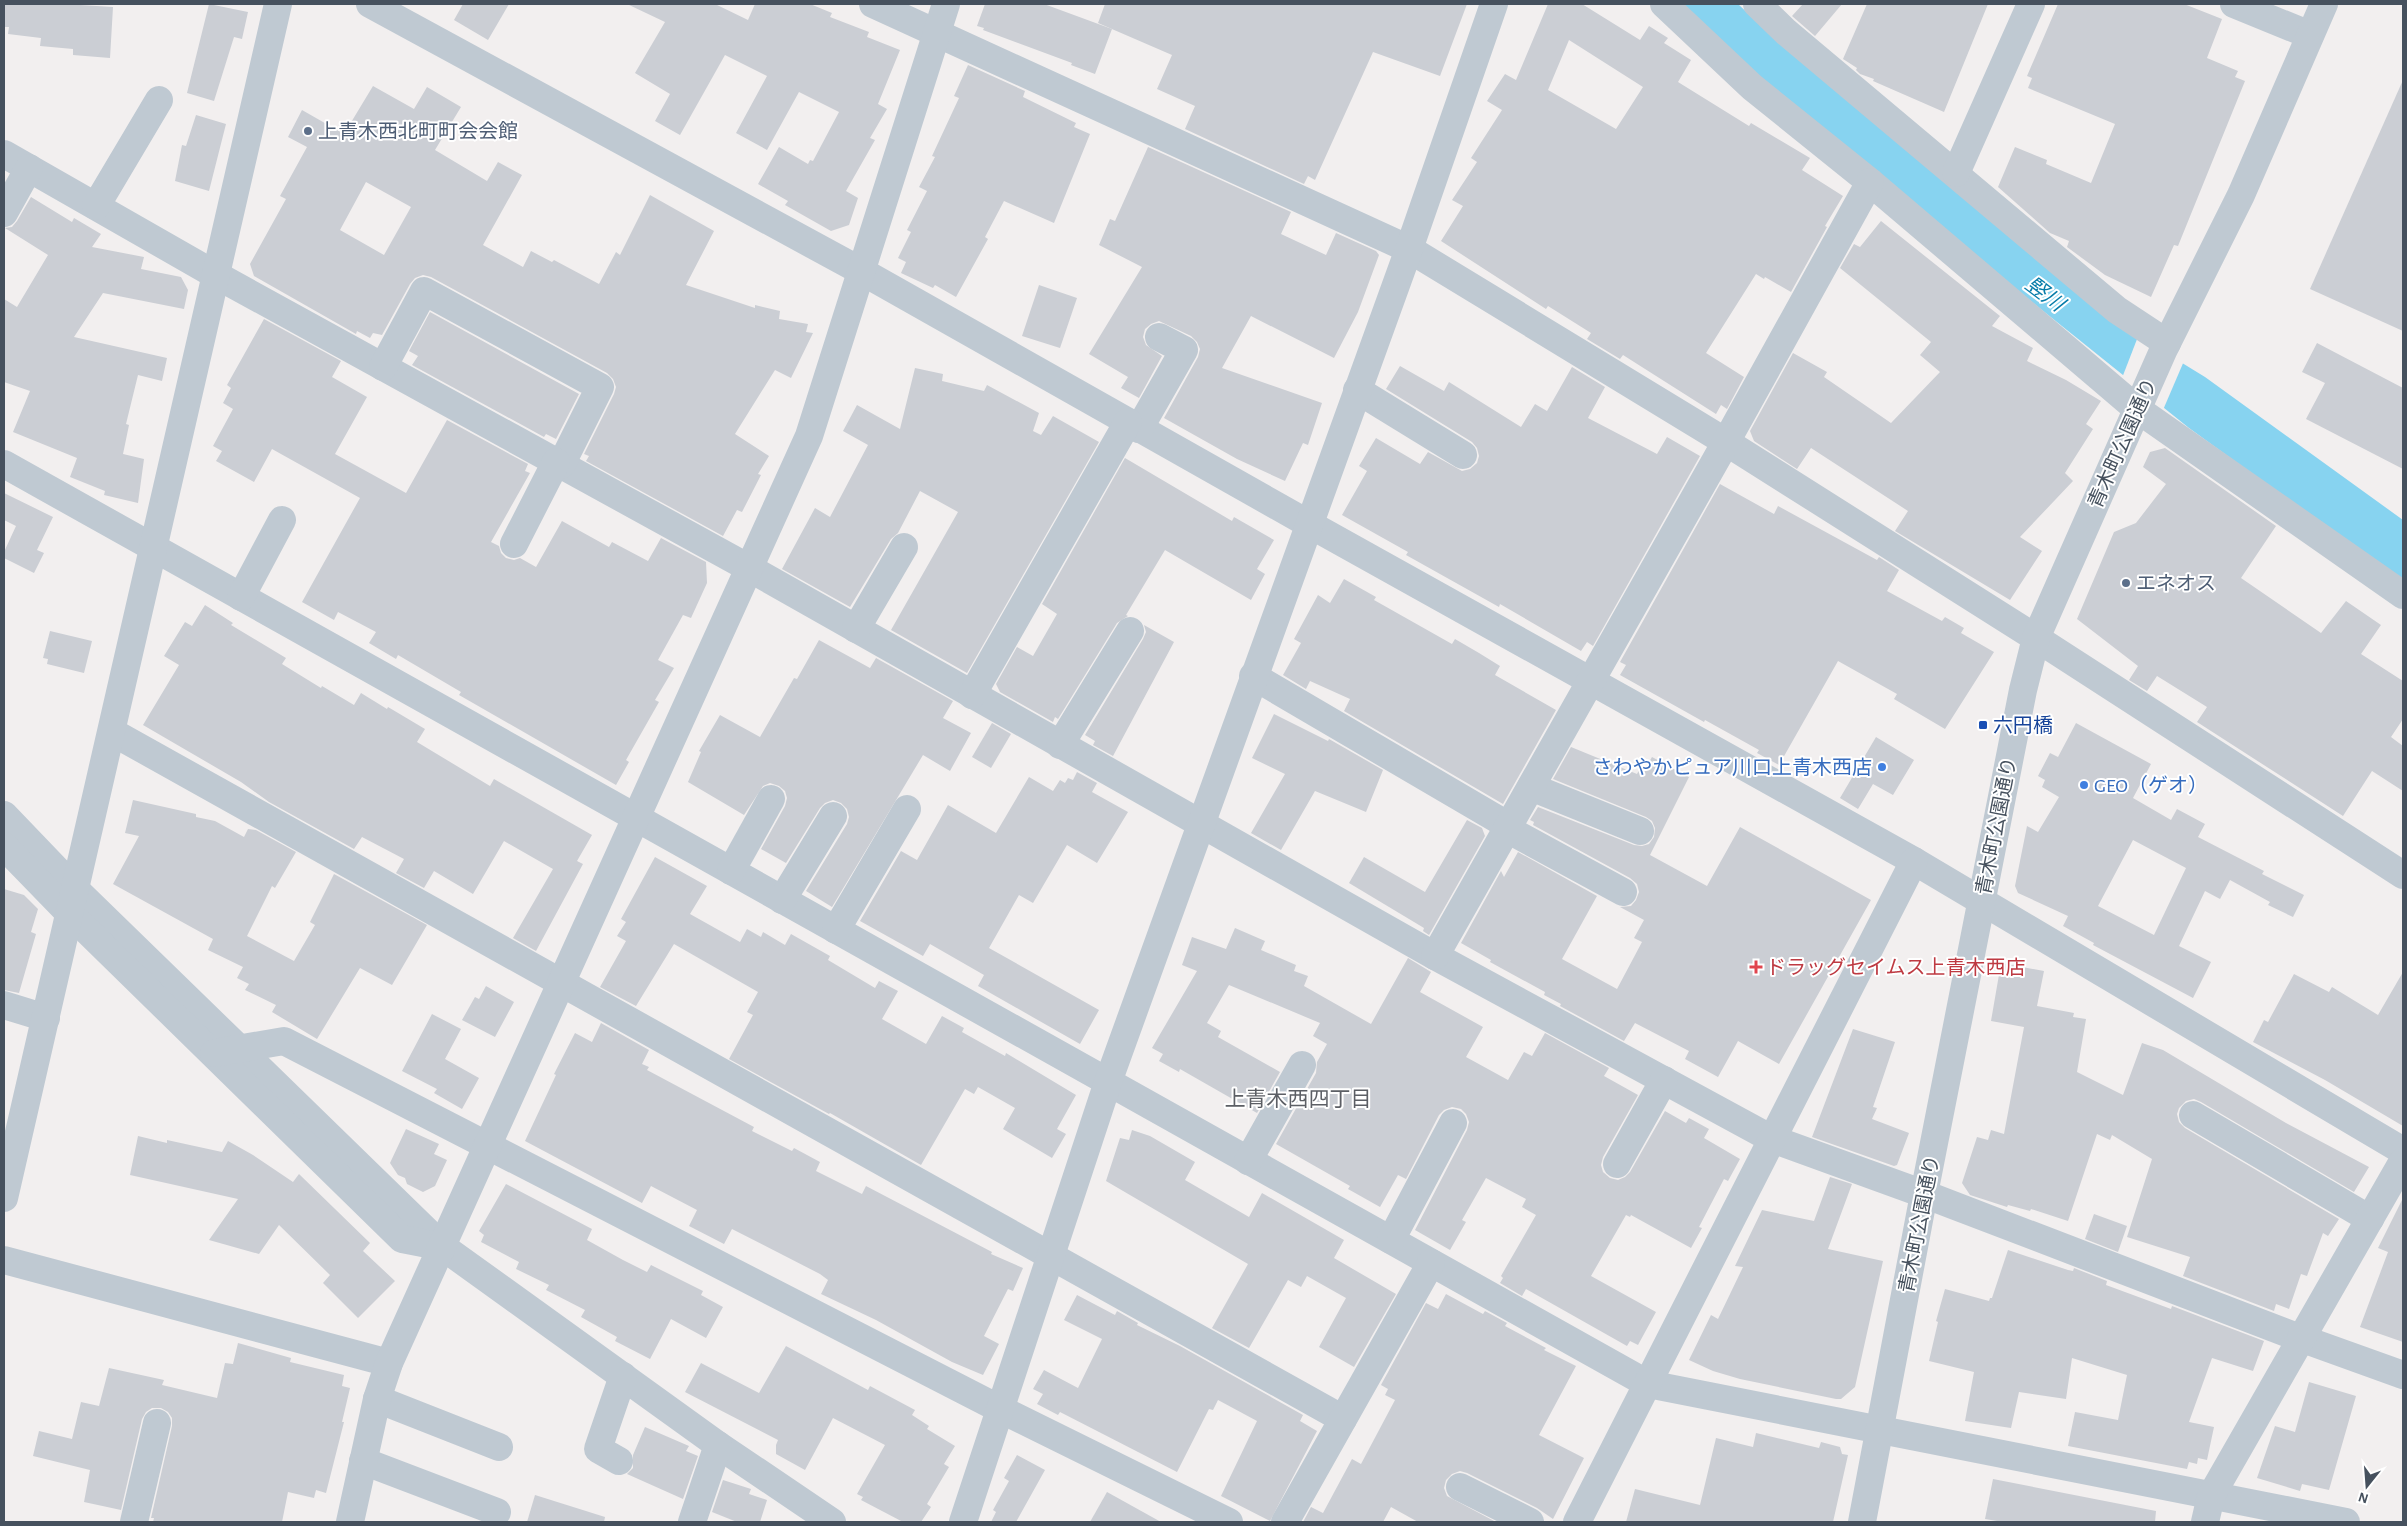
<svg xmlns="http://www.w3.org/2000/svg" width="2407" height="1526" viewBox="0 0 2407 1526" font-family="'Alegreya Sans','Noto Sans JP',sans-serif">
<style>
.water{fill:#87d3f0}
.pier{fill:#f2efef}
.building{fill:#cbced4;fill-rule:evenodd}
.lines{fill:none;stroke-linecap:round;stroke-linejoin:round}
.minor{stroke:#bfc9d2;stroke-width:28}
.service-dot{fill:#5c6f8a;stroke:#fff;stroke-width:2}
.transit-dot{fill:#1a4fb4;stroke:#fff;stroke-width:2}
.shop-dot{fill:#3f7fe0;stroke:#fff;stroke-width:2}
.health-dot{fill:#e0444e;stroke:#fff;stroke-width:2}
.labels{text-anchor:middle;stroke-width:4;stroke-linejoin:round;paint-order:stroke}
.service-label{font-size:20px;fill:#4e5e75;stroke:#fff;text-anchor:start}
.street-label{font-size:20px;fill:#46515e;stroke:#fff}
.transit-label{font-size:20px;fill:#164399;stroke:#fff;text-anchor:start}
.shop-label{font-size:20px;fill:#366cbe;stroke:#fff;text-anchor:end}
.health-label{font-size:20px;fill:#be3a42;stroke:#fff;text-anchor:start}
.water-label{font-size:21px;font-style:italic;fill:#077ca9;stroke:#fff}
.neighbourhood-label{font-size:21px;fill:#5c5f65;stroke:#fff}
</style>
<rect width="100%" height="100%" fill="#f2efef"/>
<path class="water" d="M1677 4H1738L1772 36 2125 328 2205 377 2403 520V583L2189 428 1763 86Z"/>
<path class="pier" d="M2139 334 2184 361 2163 410 2122 378Z"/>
<g class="building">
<path d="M4 4H64L113 7 110 58 73 55V49L40 46 41 38 8 34 9 27H4Z"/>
<path d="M209 4 248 12 242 39 234 37 214 101 187 93Z"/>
<path d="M463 4H509L488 40 454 20Z"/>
<path d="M627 4H715L748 20 755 4H810L832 13 830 17 869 32 867 37 900 50 878 104 887 109 870 138 875 140 846 191 858 198 849 225 831 231 785 205 788 201 758 184 779 147 808 164 810 160 813 161 839 112 799 92 767 150 736 133 767 76 725 55 680 135 655 121 670 94 635 73 665 22Z"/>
<path d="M985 4H1044L1112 29 1095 74 1071 65 1072 63 983 30 984 28 977 26Z"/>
<path d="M1105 4H1467L1440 76 1373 52 1315 180 1308 176 1304 184 1185 129 1195 106 1157 89 1172 55 1098 23Z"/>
<path d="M1548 4H1582L1640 40 1649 26 1668 38 1664 43 1691 60 1678 82 1749 126 1751 123 1810 158 1802 170 1843 196 1825 226 1827 227 1791 292 1765 277 1764 279 1756 274 1706 353 1744 377 1727 409 1721 405 1716 414 1623 355 1620 359 1587 339 1591 333 1548 306 1546 309 1441 241 1463 206 1452 200 1477 162 1471 158 1502 110 1487 101 1505 74 1516 80ZM1569 40 1643 87 1616 129 1548 90Z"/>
<path d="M1803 4H1842L1815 36 1792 16Z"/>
<path d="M1867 4H1988L1944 112 1873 81 1874 79 1860 74 1856 70 1857 68 1843 59Z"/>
<path d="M2058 4H2184L2222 19 2207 58 2238 71 2235 77 2245 81 2178 246 2174 245 2151 297 2105 275 2067 247 2069 241 2050 233 1998 187 2015 147 2047 160 2046 164 2091 183 2115 124 2028 88 2032 78 2027 76Z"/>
<path d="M968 65 1025 91 1023 97 1076 123 1074 127 1090 134 1054 223 1004 201 985 237 988 239 956 297 935 285 933 288 901 273 906 262 898 258 911 232 907 230 927 191 919 187 935 157 932 156 959 98 954 96Z"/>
<path d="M2403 80V331L2310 289Z"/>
<path d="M373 86 414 109 427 87 461 107 435 150 487 181 498 162 522 175 483 245 523 267 531 251 552 262 554 260 599 284 616 252 620 255 650 195 714 231 686 285 755 308V305L780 311 779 319 808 324 806 332 813 333 791 378 775 370 735 434 769 456 758 474 761 475 742 512 737 510 723 536 586 461 589 456 584 454 614 394 616 387 613 379 607 373 431 277 423 275 415 278 410 284 382 335 373 333 370 338 357 331 356 334 254 276 250 264 286 199 280 196 307 147 288 137 302 110 344 134ZM366 182 411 207 384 255 340 230Z"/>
<path d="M196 115 226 124 209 191 175 181 182 145 186 146Z"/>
<path d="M1148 147 1291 212 1281 234 1326 255 1336 233 1376 251 1379 255 1358 312 1334 358 1251 316 1222 368 1322 403 1308 445 1303 443 1285 481 1237 459 1164 418 1198 357 1200 349 1197 342 1191 336 1159 321 1151 324 1145 329 1143 337 1146 345 1162 356 1139 398 1121 388 1128 377 1089 354 1142 267 1099 245 1110 219 1115 221Z"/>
<path d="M31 197 72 222 74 218 101 234 92 247 144 257 141 269 181 277 188 290 184 309 103 293 74 337 167 358 162 381 138 375 126 424 129 425 123 454 144 459 138 503 104 495 105 491 70 477 77 458 13 432 30 391 4 382V299L17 307 48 255 5 228 12 227 17 221Z"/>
<path d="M1881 221 2000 316 1992 326 2033 348 2027 361 2066 380 2101 401 2086 424 2093 429 2065 473 2073 481 2020 537 2042 551 2010 600 1895 531 1908 511 1811 448 1797 469 1754 441 1750 431 1793 353 1827 372 1824 377 1891 423 1940 372 1920 355 1931 342 1840 268 1854 244 1860 247Z"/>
<path d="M1039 285 1077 298 1060 348 1022 336Z"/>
<path d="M430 312 579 394 556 439 546 434 544 437 412 365 418 356 409 351Z"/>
<path d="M264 319 341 361 332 377 367 397 335 454 406 493 447 420 528 464 525 471 530 473 491 542 499 546 501 553 506 558 514 560 520 558 536 567 562 521 609 547 612 542 648 561 661 538 706 562 707 583 691 618 683 615 658 660 674 668 655 700 659 702 626 760 629 762 616 785 459 695 461 692 398 655 396 659 369 643 376 632 338 612 334 620 302 602 360 498 272 449 254 482 216 461 222 451 213 446 233 409 223 403 231 388 227 385Z"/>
<path d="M2317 343 2403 388V469L2306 419 2325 383 2302 372Z"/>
<path d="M1400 366 1444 391 1449 382 1521 427 1535 404 1547 411 1572 367 1605 387 1588 418 1657 454 1667 437 1700 456 1593 646 1587 642 1581 651 1500 604 1499 607 1406 555 1408 552 1342 515 1367 471 1359 466 1376 438 1420 464 1428 452 1462 471 1470 469 1477 463 1479 456 1477 448 1472 442 1386 389Z"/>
<path d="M915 368 943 374 942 381 984 391 987 385 1039 413 1033 431 1041 435 1053 416 1099 442 967 673 891 630 958 512 920 491 898 533 891 539 850 607 782 569 815 508 830 517 868 445 843 431 857 405 900 429Z"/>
<path d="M2165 448 2276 526 2241 578 2321 633 2346 601 2381 625 2361 654 2403 681V719L2391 737 2403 746V791L2372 771 2343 816 2197 722 2207 707 2157 676 2147 691 2129 680 2138 666 2077 619 2114 532 2136 523 2166 484 2143 467 2150 452Z"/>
<path d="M1125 458 1232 521 1234 517 1274 540 1257 569 1265 574 1251 600 1165 550 1126 615 1128 616 1117 623 1058 719 1055 717 1053 722 1000 692 996 684 1017 647 1033 656 1057 614 1042 604Z"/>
<path d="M1720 484 1774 514 1778 506 1877 560 1879 557 1899 570 1887 591 1942 621 1945 617 1964 628 1961 633 1994 652 1945 729 1894 699 1897 694 1838 661 1779 765 1757 753 1759 750 1705 720 1704 722 1620 675 1626 665 1620 662Z"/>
<path d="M4 493 53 517 37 550 44 553 34 573 4 558V552L16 526 4 520Z"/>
<path d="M1344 579 1376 597 1374 600 1452 644 1455 639 1479 653 1500 666 1495 675 1556 710 1503 804 1344 711 1350 699 1310 681 1306 689 1283 675 1301 643 1294 639 1318 595 1330 603Z"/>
<path d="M205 605 233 623 231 625 286 658 282 664 321 688 322 686 354 705 361 693 387 709 388 707 425 729 417 742 490 786 494 779 592 835 577 861 583 864 536 951 513 938 553 869 504 841 473 894 434 871 424 888 396 873 404 859 362 837 354 849 269 802 241 782 143 725 179 665 164 656 185 622 192 626Z"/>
<path d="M1144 625 1174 642 1113 756 1093 745 1095 741 1085 735 1143 639 1146 632Z"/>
<path d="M50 631 92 641 84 673 47 664 48 659 43 658Z"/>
<path d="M819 640 870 668 876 658 953 701 943 718 971 733 950 771 923 755 832 907 806 891 847 824 849 817 847 809 841 803 833 800 825 803 820 808 786 863 761 849 785 806 787 798 785 791 779 786 770 783 763 786 744 815 688 782 701 752 699 751 720 715 760 737 794 678 797 679Z"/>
<path d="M1274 714 1328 741 1329 739 1383 770 1366 812 1315 791 1281 850 1251 833 1285 774 1252 758Z"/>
<path d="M992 723 1011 734 991 768 972 757Z"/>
<path d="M2076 723 2151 764 2133 798 2171 820 2177 809 2205 824 2198 837 2264 871 2262 874 2304 895 2293 917 2268 905 2270 902 2230 880 2220 899 2205 891 2179 946 2211 962 2193 998 2093 945 2094 943 2063 926 2068 916 2018 893 2015 886 2027 826 2038 832 2059 797 2042 787 2045 780 2038 776 2050 753 2058 757ZM2133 840 2186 868 2154 935 2098 906Z"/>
<path d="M1876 737 1914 760 1893 795 1873 784 1858 809 1840 798Z"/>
<path d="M1571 747 1637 774 1640 768 1644 771 1652 757 1689 777 1650 855 1707 886 1740 827 1871 900 1779 1064 1738 1041 1718 1077 1685 1059 1689 1051 1635 1023 1624 1041 1560 1006 1561 1004 1544 995 1545 992 1490 962 1491 960 1461 943 1501 871 1504 877 1518 852 1597 896 1562 959 1617 989 1642 942 1634 938 1644 920 1620 907 1631 906 1636 900 1639 892 1637 884 1630 878 1533 825 1534 822 1530 820 1538 807 1634 845 1642 846 1649 844 1654 837 1655 828 1652 821 1646 817 1553 779Z"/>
<path d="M1077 772 1097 783 1092 792 1128 812 1097 863 1067 845 1033 903 1019 895 989 948 1099 1010 1080 1044 978 986 984 975 930 944 923 956 860 921 901 851 917 860 948 805 996 833 1029 777 1053 791 1060 780 1065 783 1068 778 1073 780Z"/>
<path d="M133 800 196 814V817L215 821 244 837 248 829 256 830 296 852 275 888 272 886 247 936 294 961 315 925 310 922 334 874 427 925 392 985 360 968 317 1039 272 1012 276 1005 245 990 249 984 237 978 243 967 208 950 213 939 113 884 139 836 125 833Z"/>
<path d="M1467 820 1482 828 1485 836 1429 935 1423 931 1424 928 1349 883 1364 857 1425 892Z"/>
<path d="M655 857 707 886 690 914 740 942 747 929 761 937 763 932 785 945 791 934 830 956 828 960 875 988 879 981 898 991 882 1019 926 1044 942 1016 964 1028 962 1032 1005 1056 1006 1053 1076 1095 1057 1129 1066 1134 1052 1158 1003 1129 1015 1108 978 1087 974 1094 965 1089 921 1165 830 1113 829 1114 729 1059 753 1015 747 1012 758 992 674 944 636 1006 600 987 626 941 617 936 626 922 621 919Z"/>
<path d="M4 889 24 895 38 909 31 932 36 934 19 993 4 990Z"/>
<path d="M1235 928 1265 941 1261 950 1296 965 1294 971 1308 976 1304 986 1371 1024 1408 958 1431 972 1420 992 1483 1027 1466 1057 1508 1080 1524 1052 1532 1056 1545 1033 1609 1068 1604 1076 1638 1095 1603 1157 1601 1165 1603 1172 1610 1178 1618 1180 1625 1177 1630 1172 1665 1111 1686 1123 1689 1118 1709 1129 1704 1138 1740 1159 1728 1181 1724 1179 1699 1227 1702 1228 1691 1248 1631 1215 1630 1217 1626 1215 1591 1276 1656 1312 1638 1345 1630 1341 1627 1346 1526 1289 1522 1296 1500 1283 1503 1278 1501 1276 1536 1215 1522 1207 1526 1199 1486 1178 1462 1220 1466 1222 1450 1250 1415 1230 1467 1130 1469 1122 1466 1114 1461 1109 1452 1107 1444 1110 1439 1115 1406 1179 1398 1175 1380 1207 1348 1189 1350 1186 1276 1144 1316 1073 1317 1062 1327 1044 1313 1036 1320 1023 1229 985 1207 1023 1221 1031 1218 1037 1280 1072 1257 1113 1180 1069 1179 1072 1159 1061 1163 1054 1152 1048 1197 971 1182 965 1192 937 1226 949Z"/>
<path d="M2001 963 2044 971 2037 1006 2074 1013 2073 1017 2086 1019 2077 1072 2123 1095 2142 1043 2163 1050 2286 1123 2369 1167 2354 1192 2201 1102 2194 1099 2186 1101 2179 1108 2177 1114 2179 1122 2185 1128 2339 1219 2328 1236 2323 1233 2307 1276 2301 1274 2289 1309 2276 1304 2274 1311 2183 1276 2190 1257 2127 1237 2152 1159 2112 1135 2110 1140 2097 1134 2068 1221 2031 1209 2030 1211 2008 1205 2007 1207 1970 1195 1962 1183 1977 1137 1988 1140 1991 1130 2004 1134 2024 1027 1991 1021Z"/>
<path d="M2403 972V1126L2325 1080 2253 1042 2264 1020 2268 1022 2294 974 2329 992 2332 987 2378 1015Z"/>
<path d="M486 986 514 1002 495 1037 462 1020 475 997 479 999Z"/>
<path d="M432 1014 461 1029 445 1059 479 1078 462 1109 434 1093 437 1089 402 1071Z"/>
<path d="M601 1023 649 1050 642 1064 649 1067 647 1070 754 1127 752 1131 792 1151 794 1148 820 1162 816 1171 862 1194 866 1186 992 1252 991 1254 1023 1268 1013 1291 1008 1289 984 1336 999 1344 983 1375 952 1362 876 1320 821 1294 828 1280 820 1274 732 1229 724 1244 689 1226 697 1210 651 1186 642 1203 525 1141 556 1075 554 1074 575 1033 592 1042Z"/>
<path d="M1853 1029 1895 1042 1873 1107 1877 1108 1872 1119 1909 1133 1897 1165 1894 1166 1812 1137Z"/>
<path d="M406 1129 439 1144 434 1154 447 1160 435 1186 423 1192 407 1184 405 1178 398 1175 390 1163Z"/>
<path d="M1132 1130 1150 1136 1195 1162 1185 1180 1249 1217 1262 1193 1344 1240 1334 1258 1396 1294 1354 1367 1319 1347 1346 1298 1307 1276 1301 1287 1288 1280 1249 1348 1212 1328 1248 1264 1106 1181 1120 1138 1129 1140Z"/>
<path d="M138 1136 167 1143V1140L222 1152 228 1141 253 1155 293 1182 299 1174 370 1243 363 1251 395 1281 358 1318 323 1283 330 1275 279 1225 259 1254 209 1240 238 1199 130 1175Z"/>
<path d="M1830 1177 1852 1184 1828 1249 1883 1261 1855 1387 1841 1399H1836L1740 1379 1713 1371 1689 1360 1711 1315 1718 1319 1743 1267 1735 1266 1762 1210 1814 1221Z"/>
<path d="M506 1184 592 1229 587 1240 623 1260 647 1272 651 1265 703 1291 701 1295 723 1307 706 1338 671 1319 650 1359 615 1341 617 1337 581 1317 585 1310 546 1290 549 1285 516 1269 519 1262 481 1242 484 1235 479 1231Z"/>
<path d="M2403 1198V1342L2360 1327 2388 1252 2378 1248Z"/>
<path d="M2094 1214 2127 1226 2118 1252 2085 1239Z"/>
<path d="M2008 1250 2068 1270 2073 1271 2074 1268 2107 1281 2106 1285 2171 1309 2172 1306 2264 1341 2253 1371 2212 1358 2189 1422 2214 1427 2207 1460 2198 1458 2197 1464 2189 1462 2187 1469 2068 1446 2075 1412 2118 1420 2127 1375 2072 1358 2066 1399 2019 1392 2011 1428 1965 1421 1974 1372 1929 1361 1938 1322 1936 1321 1945 1289 1989 1301 1990 1298H1992Z"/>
<path d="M1446 1294 1483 1314 1485 1311 1507 1323 1505 1326 1546 1348 1544 1350 1576 1366 1539 1435 1584 1458 1553 1519 1537 1508 1467 1473 1460 1471 1452 1474 1446 1480 1444 1488 1447 1496 1496 1522H1418L1391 1507 1383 1522H1303L1311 1507 1323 1513 1352 1459 1361 1464 1395 1400 1385 1395 1388 1389 1381 1385 1382 1383 1426 1303 1438 1309Z"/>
<path d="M1077 1295 1115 1315 1117 1311 1138 1323 1137 1325 1180 1346 1303 1415 1300 1421 1317 1431 1270 1521 1221 1496 1257 1421 1218 1400 1213 1410 1209 1409 1177 1472 1060 1412 1058 1415 1037 1404 1043 1394 1033 1389 1044 1370 1078 1388 1102 1339 1064 1320Z"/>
<path d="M238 1343 291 1358 290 1362 344 1375 342 1386 350 1388 342 1422H344L326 1493 316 1490 314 1498 288 1492 282 1522H153L154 1518H151L172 1426V1418L168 1412 161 1408H152L146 1412 142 1419 121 1510 84 1502 90 1470 33 1456 39 1431 72 1439 81 1402 99 1406 109 1368 164 1380 162 1385 217 1398 225 1363 233 1364Z"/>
<path d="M786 1346 868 1390 870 1386 915 1410 912 1415 929 1426 927 1429 955 1446 944 1464 949 1467 927 1504 931 1507 921 1522H903L861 1500 863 1497 857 1494 885 1445 833 1418 805 1470 776 1454V1445L778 1440 685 1392 701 1363 759 1393Z"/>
<path d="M2309 1382 2356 1396 2329 1490 2302 1484 2300 1491 2257 1478 2275 1426 2295 1432Z"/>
<path d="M645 1427 689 1446 686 1451 698 1456 683 1499 627 1474 633 1468V1455Z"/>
<path d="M1756 1433 1819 1448 1821 1442 1840 1447 1842 1454 1848 1455 1833 1522H1626L1635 1489 1700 1505 1716 1438 1753 1447Z"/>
<path d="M1017 1455 1045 1470 1016 1522H991L996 1512 993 1510 1009 1481 1004 1478Z"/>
<path d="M1993 1479 2156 1511 2155 1522H2003L1985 1519Z"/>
<path d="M723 1480 751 1489 749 1494 767 1500 760 1522H737L712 1512Z"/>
<path d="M1107 1492 1161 1522H1090Z"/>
<path d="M535 1495 605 1517 604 1522H527Z"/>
</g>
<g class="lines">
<g class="minor">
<path d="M370 4 861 271 1309 524 1914 861 2403 1151"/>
<path d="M873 4 1409 249 1726 442 2036 638 2403 875"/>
<path d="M1664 4 1752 87 1870 182 2137 409 2403 595"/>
<path d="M1757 4 1786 32 2117 310 2167 343"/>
<path d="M2234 4 2310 35"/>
<path d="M4 154 216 275 749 568 1435 956 1772 1139 1924 1194 2300 1338 2403 1375"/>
<path d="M1956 173 2031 4"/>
<path d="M96 206 159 100"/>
<path d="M4 213 29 168"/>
<path d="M383 367 424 291 600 387 561 465"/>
<path d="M1357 390 1463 455"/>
<path d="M1139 429 1184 350 1159 337"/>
<path d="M4 464 1648 1384 2346 1522"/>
<path d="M514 544 556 462"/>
<path d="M241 597 282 520"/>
<path d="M856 629 904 547"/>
<path d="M1253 676 1509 826"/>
<path d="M972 695 1128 422"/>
<path d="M112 732 1343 1419"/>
<path d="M1060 745 1130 631"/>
<path d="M1531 787 1640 831"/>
<path d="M4 815 75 889 443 1247 718 1445 832 1522"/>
<path d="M1507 829 1623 892"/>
<path d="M4 846 70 914 402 1239 443 1247"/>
<path d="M731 871 771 799"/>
<path d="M782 900 833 816"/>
<path d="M836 930 907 809"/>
<path d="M1435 956 1726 442 1870 182"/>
<path d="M4 1005 46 1018"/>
<path d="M214 1053 284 1041 1000 1409 1229 1522"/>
<path d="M2193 1115 2370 1219"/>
<path d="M1248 1161 1302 1065"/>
<path d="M1617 1164 1664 1080"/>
<path d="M4 1198 278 4"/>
<path d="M1391 1240 1453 1123"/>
<path d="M4 1260 389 1363"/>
<path d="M377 1399 499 1447"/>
<path d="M363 1461 497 1512"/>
<path d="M619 1461 598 1449 623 1376"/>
<path d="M1460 1487 1530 1522"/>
<path d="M134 1522 157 1423"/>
<path d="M350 1522 377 1399 389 1363 809 436 946 4"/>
<path d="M692 1522 718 1445"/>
<path d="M963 1522 1108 1082 1409 249 1494 4"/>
<path d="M1285 1522 1431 1263"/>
<path d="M1577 1522 1914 861"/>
<path d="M1862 1522 1924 1194 2023 690 2036 638 2163 351 2241 195 2324 4"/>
<path d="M2205 1522 2211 1496 2403 1161"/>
</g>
</g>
<g class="service-dot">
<circle cx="308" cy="131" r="5"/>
<circle cx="2126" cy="583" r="5"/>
</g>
<rect class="transit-dot" x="1978" y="720" width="10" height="10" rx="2.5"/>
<g class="shop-dot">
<circle cx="1882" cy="767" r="5"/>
<circle cx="2084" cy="785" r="5"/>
</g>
<path class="health-dot" d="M1753.5 959.5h5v5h5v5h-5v5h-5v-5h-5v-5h5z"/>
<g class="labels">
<g class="service-label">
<text x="318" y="138">上青木西北町町会会館</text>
<text x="2136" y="590">エネオス</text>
</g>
<g class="street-label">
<text transform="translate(2122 443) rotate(-66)" y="7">青木町公園通り</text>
<text transform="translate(1996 826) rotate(-79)" y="7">青木町公園通り</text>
<text transform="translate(1919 1224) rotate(-79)" y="7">青木町公園通り</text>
</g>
<g class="transit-label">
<text x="1993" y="732">六円橋</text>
</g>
<g class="shop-label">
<text x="1872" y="774">さわやかピュア川口上青木西店</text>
<text x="2094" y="792" text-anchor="start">GEO（ゲオ）</text>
</g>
<g class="health-label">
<text x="1766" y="974">ドラッグセイムス上青木西店</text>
</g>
<g class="water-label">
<text transform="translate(2045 294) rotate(37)" y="7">竪川</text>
</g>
<g class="neighbourhood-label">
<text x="1298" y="1106">上青木西四丁目</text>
</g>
</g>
<rect width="2407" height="1526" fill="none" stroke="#46515e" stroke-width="10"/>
<g transform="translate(2367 1486) rotate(197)" stroke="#ffffff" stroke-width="4" paint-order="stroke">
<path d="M0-4L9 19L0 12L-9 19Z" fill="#46515e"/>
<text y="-8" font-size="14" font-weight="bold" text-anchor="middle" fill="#46515e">N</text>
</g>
</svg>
